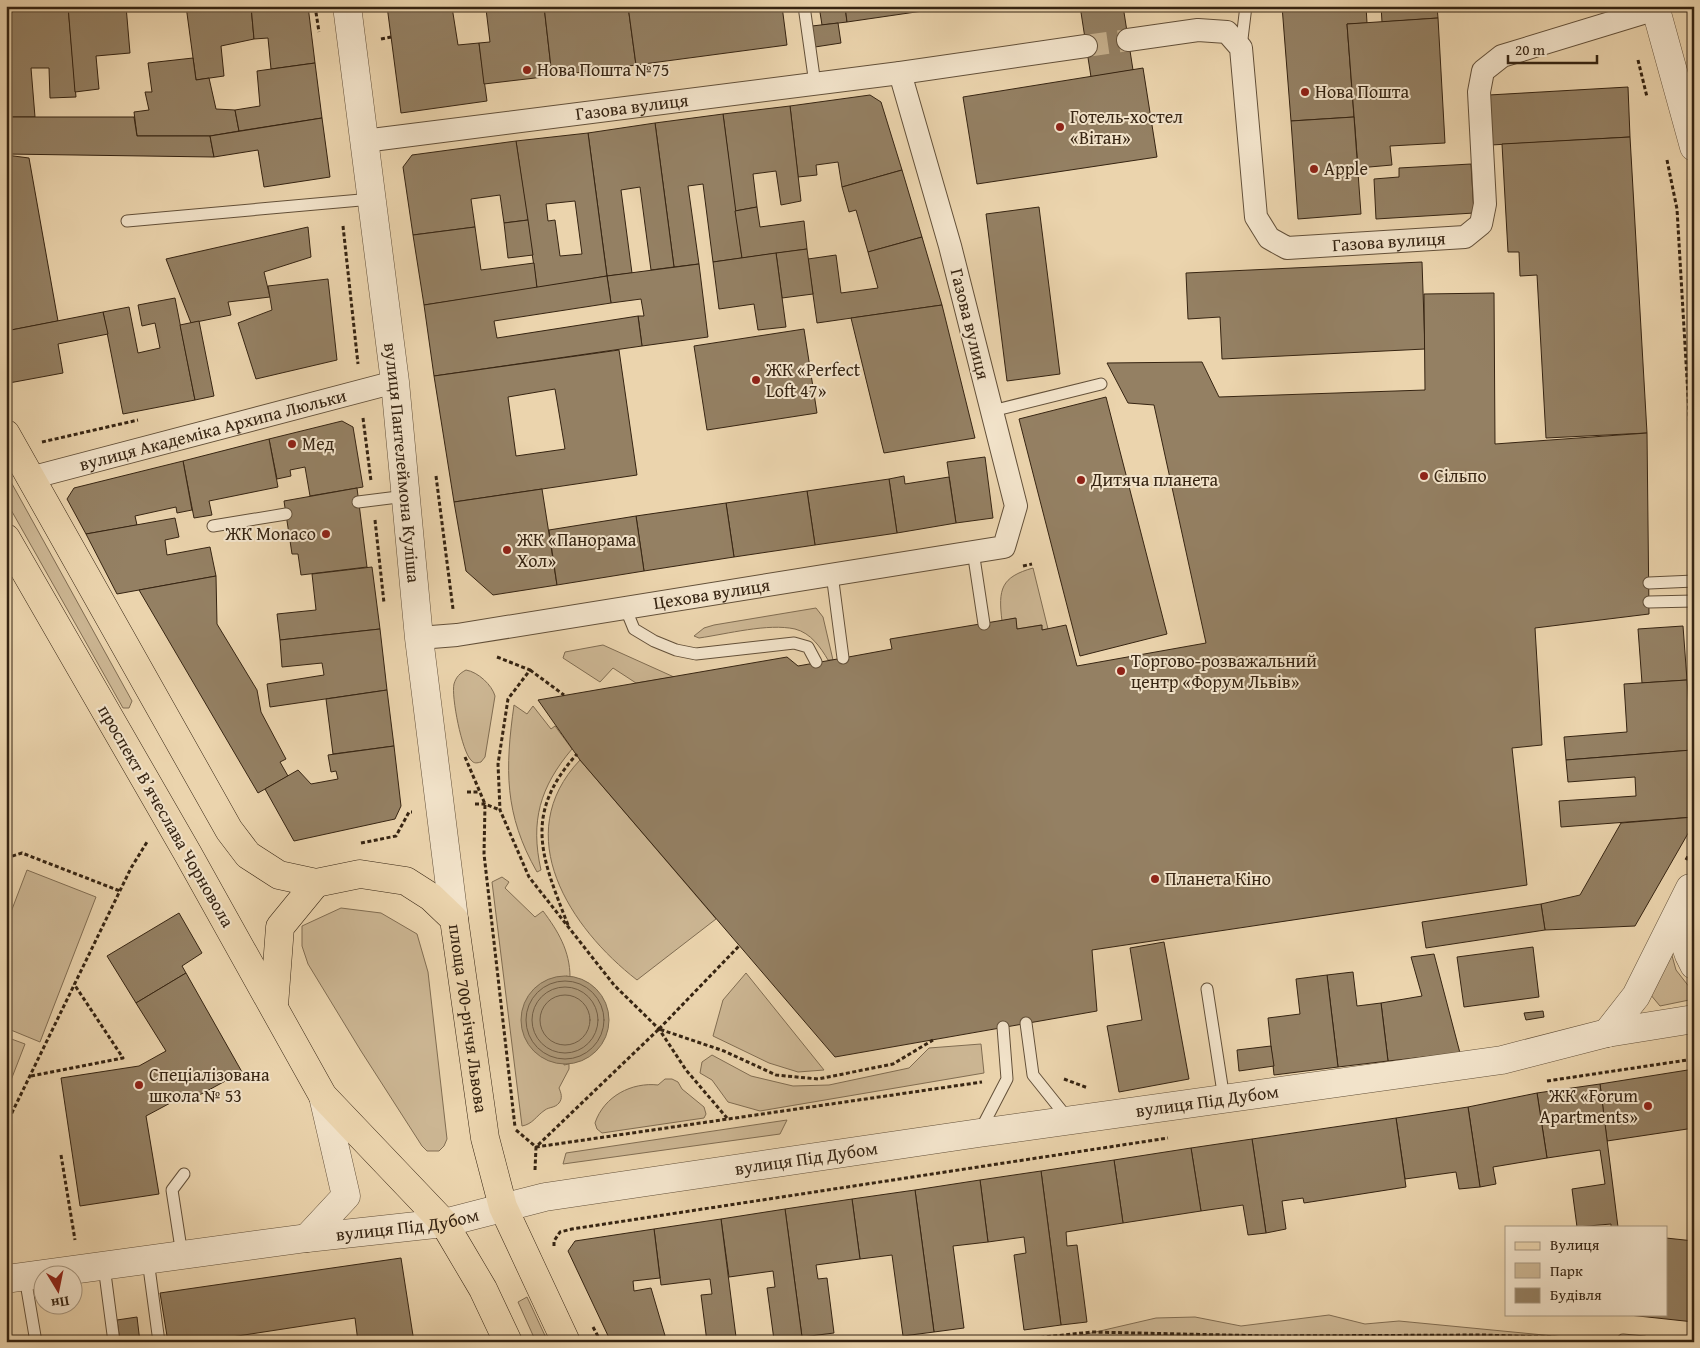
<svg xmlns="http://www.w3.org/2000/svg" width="1700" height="1348" viewBox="0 0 1700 1348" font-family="'Gentium Book Plus',serif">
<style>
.green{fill:#ccb693;stroke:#816d52}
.water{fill:#ad9878;stroke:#7d6a4f}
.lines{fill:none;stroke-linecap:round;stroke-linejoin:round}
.shore{stroke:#725e45;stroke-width:1}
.building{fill:#948063;stroke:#362412;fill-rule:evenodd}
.minor-tunnel{stroke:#c7b18e;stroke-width:22;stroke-dasharray:22 11;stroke-linecap:butt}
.service-casing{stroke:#635039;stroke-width:13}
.minor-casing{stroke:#635039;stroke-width:24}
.tertiary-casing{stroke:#635039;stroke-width:29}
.primary-casing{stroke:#362412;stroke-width:29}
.path{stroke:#362412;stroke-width:3;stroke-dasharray:4 2.5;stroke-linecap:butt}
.service{stroke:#f2e3ca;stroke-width:11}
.minor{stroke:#f2e3ca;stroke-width:22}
.tertiary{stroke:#f2e3ca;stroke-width:28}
.primary{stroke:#ebd4ad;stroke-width:28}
.poi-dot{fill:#8f2418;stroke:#f2e3ca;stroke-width:2}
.labels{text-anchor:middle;stroke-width:4;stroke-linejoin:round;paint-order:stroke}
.poi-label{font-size:18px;fill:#362412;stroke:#f2e3ca;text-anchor:start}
.street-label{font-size:18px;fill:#362412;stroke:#f2e3ca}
</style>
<rect width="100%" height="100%" fill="#ebd4ad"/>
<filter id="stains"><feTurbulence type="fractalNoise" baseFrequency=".004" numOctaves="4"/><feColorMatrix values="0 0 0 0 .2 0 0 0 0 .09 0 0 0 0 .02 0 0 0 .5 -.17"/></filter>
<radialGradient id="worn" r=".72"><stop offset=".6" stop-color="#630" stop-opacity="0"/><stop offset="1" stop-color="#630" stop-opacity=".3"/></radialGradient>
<g class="green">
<path d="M6 473 132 701 129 708H123L6 501Z"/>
<path d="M1033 568 1048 629 1042 630 1041 625 1017 629 1015 618 1002 621C998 589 1001 577 1033 568Z"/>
<path d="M816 608 823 617 833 660H828C821 648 811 633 795 629 768 623 727 634 699 638L694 636 704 628 714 625Z"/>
<path d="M603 645 674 677 636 683 613 668 600 682 563 658 565 652Z"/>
<path d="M466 670C478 672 492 685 495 696L485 757 481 762C477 763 474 764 471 760 462 752 451 696 454 684 456 677 460 673 466 670Z"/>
<path d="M514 705 527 714 533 706 551 729 555 726 572 749C540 787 530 821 541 870L537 872C504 814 505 769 514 705Z"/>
<path d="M580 760 716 919 637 980C570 928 509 835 580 760Z"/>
<path d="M27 870 96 897 40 1042 6 1028V925Z"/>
<path d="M502 877 509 882 505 888 535 917 543 911C558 931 570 951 570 977L566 976 564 1065 569 1064V1069L559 1088C561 1093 563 1098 559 1103 555 1108 549 1107 545 1110 536 1116 533 1124 522 1126L492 882Z"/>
<path d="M341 908 381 913 417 934 428 972 447 1139 444 1146 439 1151H427L422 1146 361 1051 308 964 302 946V926Z"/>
<path d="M1671 952 1676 970 1694 993V999L1660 1006 1650 994Z"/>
<path d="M746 973 824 1070 798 1072 769 1063 713 1036 723 1000Z"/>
<path d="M6 1037 25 1044 6 1093Z"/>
<path d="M981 1044 984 1073 760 1111 728 1102 712 1080 700 1073 702 1062 712 1055 751 1076 793 1086 829 1085 909 1068 929 1048Z"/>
<path d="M665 1079H672L678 1082 682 1089 704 1107 706 1114 704 1118 602 1133 597 1129 595 1123C604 1096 632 1082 658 1085Z"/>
<path d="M787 1120 780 1134 563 1164 566 1153Z"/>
<path d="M527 1297 548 1342H536L518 1302Z"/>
<path d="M1329 1315 1365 1324 1399 1321 1616 1342H1072L1074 1337 1156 1318 1195 1317 1241 1326Z"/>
</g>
<circle class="water" cx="565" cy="1020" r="44"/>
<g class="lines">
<g class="shore">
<circle cx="565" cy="1020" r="39"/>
<circle cx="565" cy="1020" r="33"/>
<circle cx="565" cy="1020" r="25"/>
</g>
</g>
<g class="building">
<path d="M6 6H68L76 97 50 98 49 68H31L35 117H6Z"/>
<path d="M68 6H126L130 53 96 56 99 89 75 92Z"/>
<path d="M186 6H251L254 39 221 46 224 76 196 80Z"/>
<path d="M251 6H308L315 63 271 69 268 38 254 39Z"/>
<path d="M387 6H454L452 7 458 45 479 43 487 101 401 113Z"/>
<path d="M504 6H544L552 76 484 84 479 43 490 42 486 9Z"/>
<path d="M544 6H628L636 65 552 76Z"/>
<path d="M628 6H782L787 45 636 65Z"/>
<path d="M819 6H845L847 22 822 25Z"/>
<path d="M845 6H957L847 22Z"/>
<path d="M1080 6H1123L1133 70 1091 77Z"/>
<path d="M1282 6H1366L1367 23 1347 24 1354 117 1291 121Z"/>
<path d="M1381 6H1437L1438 18 1382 22Z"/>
<path d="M1438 18 1445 143 1390 146 1392 165 1358 168 1347 24Z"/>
<path d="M838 23 841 43 815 47 812 26Z"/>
<path d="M193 58 196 80 209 78 216 109 235 110 239 131 210 136H137L134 112 149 110 145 92H152L148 63Z"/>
<path d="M315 63 322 118 239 131 235 110 260 106 257 71Z"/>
<path d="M1143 68 1157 157 977 184 963 97Z"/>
<path d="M1628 87 1630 137 1491 145 1489 95Z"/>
<path d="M870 95 881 102 902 170 842 187 838 162 816 165 817 175 798 177 790 106Z"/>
<path d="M790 106 801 201 781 205 776 171 753 174 757 207 735 211 723 114Z"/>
<path d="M723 114 742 258 713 262 703 184 688 186 699 264 674 267 655 123Z"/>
<path d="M6 117H134L137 136H210L214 157 6 154Z"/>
<path d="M1354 117 1361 214 1298 219 1291 121Z"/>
<path d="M322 118 330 177 264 187 258 150 214 157 210 136Z"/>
<path d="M655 123 674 267 651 270 640 187 621 190 632 273 607 276 588 133Z"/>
<path d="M588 133 607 276 537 288 516 141ZM575 201 582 254 560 256 555 220 548 221 546 204Z"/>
<path d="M1630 137 1647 433 1546 438 1537 275 1520 276 1519 252H1508L1502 144Z"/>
<path d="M516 141 528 220 504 223 500 195 471 199 475 227 413 235 403 167 412 155Z"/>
<path d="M6 155 29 158 58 321 6 331Z"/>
<path d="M1471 164 1474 213 1376 219 1374 179 1399 177V168Z"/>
<path d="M902 170 922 237 868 252 856 210 849 212 842 187Z"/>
<path d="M757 207 760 227 804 221 807 249 742 258 735 211Z"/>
<path d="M1039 207 1060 374 1007 381 986 214Z"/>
<path d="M528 220 533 255 508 258 504 223Z"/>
<path d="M308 227 311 257 264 272 270 297 228 302 231 315 191 323 166 259Z"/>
<path d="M475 227 481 270 534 263 537 288 424 305 413 235Z"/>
<path d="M922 237 942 305 817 323 808 259 836 255 841 293 878 288 868 252Z"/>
<path d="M807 249 813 294 782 298 776 253Z"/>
<path d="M776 253 786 327 758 330 754 304 719 309 713 262Z"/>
<path d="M1422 262 1425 349 1222 359 1220 317 1188 319 1186 273Z"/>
<path d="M699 264 708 337 642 346 638 316H644L641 299 611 303 607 276Z"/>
<path d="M607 276 611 303 494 321 497 338 638 316 642 346 434 376 424 305Z"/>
<path d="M328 279 337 360 256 379 238 323 272 310 268 286Z"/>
<path d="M1494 293 1495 444 1647 433 1649 614 1535 628 1542 745 1512 748 1527 885 1092 950 1097 1011 835 1057 580 760 538 700 787 657 798 666 843 658 892 649 890 639 1016 618 1017 629 1042 625V630L1066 625 1077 666 1206 643 1154 405 1128 403 1107 363 1202 362 1219 397 1425 390 1424 294Z"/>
<path d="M175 298 195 400 123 414 103 312 129 307 138 353 160 348 155 323 142 326 138 305Z"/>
<path d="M942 305 975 438 884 453 851 318Z"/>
<path d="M103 312 108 334 58 344 63 373 9 383 6 367V331Z"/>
<path d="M199 321 214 396 195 400 180 325Z"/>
<path d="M804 329 817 413 707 430 694 346Z"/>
<path d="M619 350 637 475 454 502 434 376ZM555 389 565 449 516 456 508 397Z"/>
<path d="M1106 397 1167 634 1080 656 1019 419Z"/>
<path d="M342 421 353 427 363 487 310 496 305 467 290 470 291 476 277 479 269 439Z"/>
<path d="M269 439 278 487 209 501 212 515 194 518 183 461Z"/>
<path d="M985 457 993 518 956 523 947 462Z"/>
<path d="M183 461 192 510 177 513 176 507 135 516 137 525 86 534 67 499 74 488Z"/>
<path d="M904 476 905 484 949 477 956 523 897 533 889 479Z"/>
<path d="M889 479 897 533 815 545 807 491Z"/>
<path d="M357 488 367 567 301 575 298 554H292L284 501Z"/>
<path d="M542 489 557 585 493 595 466 571 454 502Z"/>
<path d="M807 491 815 545 734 557 726 503Z"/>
<path d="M726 503 734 557 644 571 636 516Z"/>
<path d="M636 516 644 571 557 585 549 530Z"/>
<path d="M175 518 179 537 165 540 167 555 210 547 216 576 117 594 86 534Z"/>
<path d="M372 567 380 629 280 640 277 614 316 610 312 574Z"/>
<path d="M216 576 217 624 257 690 261 712 286 759 280 762 288 776 258 793 139 590Z"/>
<path d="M1683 626 1687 680 1642 683 1638 629Z"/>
<path d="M380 629 387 690 270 707 267 684 324 675 322 663 282 667 280 640Z"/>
<path d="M1687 680 1692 750 1566 760 1564 737 1627 732 1624 684Z"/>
<path d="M387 690 394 746 333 754 326 699Z"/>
<path d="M394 746 401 806 395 819 294 841 265 789 298 770 311 784 338 779 336 771 331 772 328 755Z"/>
<path d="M1692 750 1694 817 1561 827 1559 801 1636 796 1635 777 1568 782 1566 760Z"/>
<path d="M1694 817V823L1635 926 1545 930 1541 904 1580 895 1621 823Z"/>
<path d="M1541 904 1545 930 1426 948 1422 922Z"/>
<path d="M179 913 202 953 182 966 186 973 136 1003 107 956Z"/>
<path d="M1164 942 1189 1079 1119 1092 1107 1026 1142 1020 1130 948Z"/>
<path d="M1533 947 1539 997 1464 1007 1457 957Z"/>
<path d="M1434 954 1460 1053 1388 1061 1381 1003 1422 996 1411 957Z"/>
<path d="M1353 972 1357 1006 1381 1003 1388 1061 1338 1067 1327 975Z"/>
<path d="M186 973 242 1072 192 1099 189 1093 146 1116 159 1194 80 1206 61 1078 139 1066 166 1051 136 1003Z"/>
<path d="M1327 975 1338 1067 1274 1075 1268 1018 1300 1014 1296 979Z"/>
<path d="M1543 1011 1544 1017 1526 1020 1524 1013Z"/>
<path d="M1271 1046 1274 1066 1239 1071 1237 1050Z"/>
<path d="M1694 1069V1128L1607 1141 1600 1084Z"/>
<path d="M1600 1084 1618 1227H1611V1224L1577 1227 1572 1189 1605 1184 1600 1150 1547 1158 1537 1093Z"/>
<path d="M1537 1093 1547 1158 1493 1167 1496 1184 1480 1187 1468 1107Z"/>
<path d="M1468 1107 1480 1187 1459 1189 1456 1172 1405 1179 1396 1118Z"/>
<path d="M1396 1118 1406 1187 1304 1203 1303 1198 1282 1201 1286 1229 1266 1233 1252 1139Z"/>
<path d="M1252 1139 1266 1233 1248 1235 1243 1205 1201 1211 1191 1148Z"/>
<path d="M1191 1148 1201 1211 1123 1223 1114 1160Z"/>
<path d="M1114 1160 1123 1223 1066 1232 1067 1246 1077 1245 1087 1322 1061 1325 1041 1171Z"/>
<path d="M1041 1171 1061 1325 1024 1330 1014 1255 1026 1253 1024 1237 988 1242 980 1180Z"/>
<path d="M980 1180 988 1242 953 1246 964 1328 934 1332 915 1190Z"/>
<path d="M915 1190 934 1332 903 1336 892 1255 860 1259 852 1199Z"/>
<path d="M852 1199 860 1259 816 1265 818 1279 827 1278 834 1333 802 1337 785 1209Z"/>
<path d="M785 1209 802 1337 774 1340 767 1288 775 1287 773 1271 729 1277 721 1219Z"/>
<path d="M721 1219 736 1337 707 1342 701 1295 712 1294 710 1279 661 1285 654 1229Z"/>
<path d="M654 1229 660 1278 633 1281 634 1291 651 1288 666 1339 611 1342 568 1251 575 1241Z"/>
<path d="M1666 1238 1694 1241V1322L1629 1315 1666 1314Z"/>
<path d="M401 1258 414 1342H358L355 1318 231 1337 232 1342H168L160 1293Z"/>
<path d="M137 1317 140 1342H120L117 1320Z"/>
</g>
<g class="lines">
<path class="minor-tunnel" d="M1086 46 1128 40"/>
<g class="service-casing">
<g id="service">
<path d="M804 6 815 84"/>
<path d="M1241 47 1246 6"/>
<path d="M127 221 372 199"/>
<path d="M992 411 1101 384"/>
<path d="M358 502 406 496"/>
<path d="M213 526 286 514"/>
<path d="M973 551 984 624"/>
<path d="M832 574 843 658"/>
<path d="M1649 583 1694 581"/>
<path d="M1649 602 1694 601"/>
<path d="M625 607 634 629 654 641 676 650 696 654 794 643 808 647 816 662"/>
<path d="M1207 989 1224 1099"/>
<path d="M1026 1023 1033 1075 1069 1120"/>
<path d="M980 1131 1007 1079 1003 1027"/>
<path d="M182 1255 172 1190 184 1174"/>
<path d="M148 1260 159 1342"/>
<path d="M104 1266 114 1342"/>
<path d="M25 1277 36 1342"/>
<path d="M1623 1340 1644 1342"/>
</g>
</g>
<g class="minor-casing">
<g id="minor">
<path id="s1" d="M1128 40 1198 30 1227 32 1241 48 1256 217 1269 238 1287 248 1465 237 1481 224 1485 204 1479 92 1483 71 1502 56 1656 9"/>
<path id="s2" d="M364 141 900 73 1086 46"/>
<path id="s3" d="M30 478 395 382"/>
<path id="s4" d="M419 638 457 635 1004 547 1016 506 950 246 900 73"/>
</g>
</g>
<g class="tertiary-casing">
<g id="tertiary">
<path id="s5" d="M347 6 395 382 419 638 454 919"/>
<path d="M1655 6 1694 147"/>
<path d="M1685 906C1680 926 1683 946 1694 965"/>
<path d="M1607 1033 1636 996 1690 888"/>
<path d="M307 1238 346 1196 323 1096"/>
<path id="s6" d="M6 1279 307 1238 444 1223 545 1197 979 1133 1502 1060 1607 1033 1694 1019"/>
</g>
</g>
<g class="primary-casing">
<g id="primary">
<path id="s7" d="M6 434 229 830 248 855 279 875 316 883 360 874 406 881 431 897 454 919 485 1138 503 1207 566 1342"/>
<path d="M6 538 188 854 323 1096 444 1223 483 1289 508 1342"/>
<path d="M274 1006 280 927 316 883"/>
</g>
</g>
<g class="path">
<path d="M315 6 319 32"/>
<path d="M381 39 391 37"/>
<path d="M1638 60 1647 97"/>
<path d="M1667 160 1677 209 1690 430 1694 546"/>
<path d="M343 226 358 364"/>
<path d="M363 418 371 481"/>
<path d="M42 442 138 420"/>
<path d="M436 476 453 609"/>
<path d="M375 520 384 603"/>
<path d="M1023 566 1032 564"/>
<path d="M497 657 530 670 508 699 498 764 500 810 529 877 614 985 659 1029 686 1070 727 1118"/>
<path d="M530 670 564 695"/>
<path d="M465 757 485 804 484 854 515 1127"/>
<path d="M467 792H479"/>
<path d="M475 804H485L500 810"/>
<path d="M361 843 396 836 409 812H412"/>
<path d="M6 858 22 853 120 891"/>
<path d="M1686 860 1694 845"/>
<path d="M568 925C542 858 522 815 577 754"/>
<path d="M659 1029 739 946"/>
<path d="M31 1076 123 1058 74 984"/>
<path d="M1064 1079 1088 1088"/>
<path d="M1547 1081 1694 1059"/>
<path d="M6 1125 131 868 147 842"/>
<path d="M516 1130 536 1147 982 1082"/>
<path d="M61 1155 75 1240"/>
<path d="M535 1170 536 1147 659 1029 724 1051 776 1075 818 1079 893 1064 933 1040"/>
<path d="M554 1246V1241L560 1232 572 1229 1168 1138"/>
<path d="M593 1327 601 1342"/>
<path d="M930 1342 1025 1339 1092 1332 1270 1336 1483 1335 1604 1339"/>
</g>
<use href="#service" class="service"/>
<use href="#minor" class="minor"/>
<use href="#tertiary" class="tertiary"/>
<use href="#primary" class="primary"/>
</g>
<g class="poi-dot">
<circle cx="527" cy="70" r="5"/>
<circle cx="1305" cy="92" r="5"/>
<circle cx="1060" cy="127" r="5"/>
<circle cx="1314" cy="169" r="5"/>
<circle cx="756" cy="380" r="5"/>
<circle cx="292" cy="444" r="5"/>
<circle cx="1424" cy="476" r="5"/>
<circle cx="1081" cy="480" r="5"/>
<circle cx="326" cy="534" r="5"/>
<circle cx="507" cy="550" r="5"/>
<circle cx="1121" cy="671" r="5"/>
<circle cx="1155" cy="879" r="5"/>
<circle cx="139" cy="1085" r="5"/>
<circle cx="1648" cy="1106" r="5"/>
</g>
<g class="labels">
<g class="poi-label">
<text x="537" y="76">Нова Пошта №75</text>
<text x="1315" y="98">Нова Пошта</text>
<text x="1070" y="123">Готель-хостел<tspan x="1070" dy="21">«Вітан»</tspan></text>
<text x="1324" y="175">Apple</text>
<text x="766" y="376">ЖК «Perfect<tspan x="766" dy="21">Loft 47»</tspan></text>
<text x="302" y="450">Мед</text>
<text x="1434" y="482">Сільпо</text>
<text x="1091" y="486">Дитяча планета</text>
<text x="316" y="540" text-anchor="end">ЖК Monaco</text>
<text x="517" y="546">ЖК «Панорама<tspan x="517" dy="21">Хол»</tspan></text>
<text x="1131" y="667">Торгово-розважальний<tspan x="1131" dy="21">центр «Форум Львів»</tspan></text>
<text x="1165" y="885">Планета Кіно</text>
<text x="149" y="1081">Спеціалізована<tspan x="149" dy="21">школа № 53</tspan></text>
<text x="1638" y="1102" text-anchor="end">ЖК «Forum<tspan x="1638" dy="21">Apartments»</tspan></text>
</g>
<g class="street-label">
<text dy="6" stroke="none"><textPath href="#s2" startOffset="270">Газова вулиця</textPath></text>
<text dy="6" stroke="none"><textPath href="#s1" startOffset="438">Газова вулиця</textPath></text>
<text transform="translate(970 324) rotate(76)" y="6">Газова вулиця</text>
<text dy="6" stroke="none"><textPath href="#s3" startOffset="189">вулиця Академіка Архипа Люльки</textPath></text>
<text dy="6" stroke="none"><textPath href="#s5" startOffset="460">вулиця Пантелеймона Куліша</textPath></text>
<text dy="6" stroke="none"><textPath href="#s4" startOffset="296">Цехова вулиця</textPath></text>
<text transform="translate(166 816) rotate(60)" y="6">проспект Вʼячеслава Чорновола</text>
<text dy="6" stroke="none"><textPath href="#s7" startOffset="814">площа 700-річчя Львова</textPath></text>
<text dy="6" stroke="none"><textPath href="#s6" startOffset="1215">вулиця Під Дубом</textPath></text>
<text dy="6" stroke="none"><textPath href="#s6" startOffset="810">вулиця Під Дубом</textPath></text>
<text dy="6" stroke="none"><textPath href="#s6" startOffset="405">вулиця Під Дубом</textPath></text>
</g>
</g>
<rect width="1700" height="1348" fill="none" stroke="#ebd4ad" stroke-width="25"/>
<rect x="8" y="8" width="1685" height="1333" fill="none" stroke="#362412" stroke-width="2.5"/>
<rect x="12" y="12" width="1675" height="1323" fill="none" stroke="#362412"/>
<rect x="1505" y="1226" width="162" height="90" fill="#f2e3ca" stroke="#a79780"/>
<rect x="1515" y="1242" width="25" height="8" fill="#ebd4ad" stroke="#a79780"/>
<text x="1550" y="1250" font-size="15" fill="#362412">Вулиця</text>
<rect x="1515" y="1263" width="25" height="15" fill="#ccb693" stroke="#a79780"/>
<text x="1550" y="1276" font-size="15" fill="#362412">Парк</text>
<rect x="1515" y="1288" width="25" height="15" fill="#948063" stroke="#a79780"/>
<text x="1550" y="1300" font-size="15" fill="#362412">Будівля</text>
<g transform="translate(58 1290) rotate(170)"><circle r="24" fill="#f2e3ca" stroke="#a79780"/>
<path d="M0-4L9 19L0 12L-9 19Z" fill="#8f2418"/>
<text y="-8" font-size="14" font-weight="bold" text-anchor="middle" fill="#362412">Пн</text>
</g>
<path d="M1508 55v8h89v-8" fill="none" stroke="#362412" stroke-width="2.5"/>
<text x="1515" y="55" font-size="15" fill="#362412" stroke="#f2e3ca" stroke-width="4" paint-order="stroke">20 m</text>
<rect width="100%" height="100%" filter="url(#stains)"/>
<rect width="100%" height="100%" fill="url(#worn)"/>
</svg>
